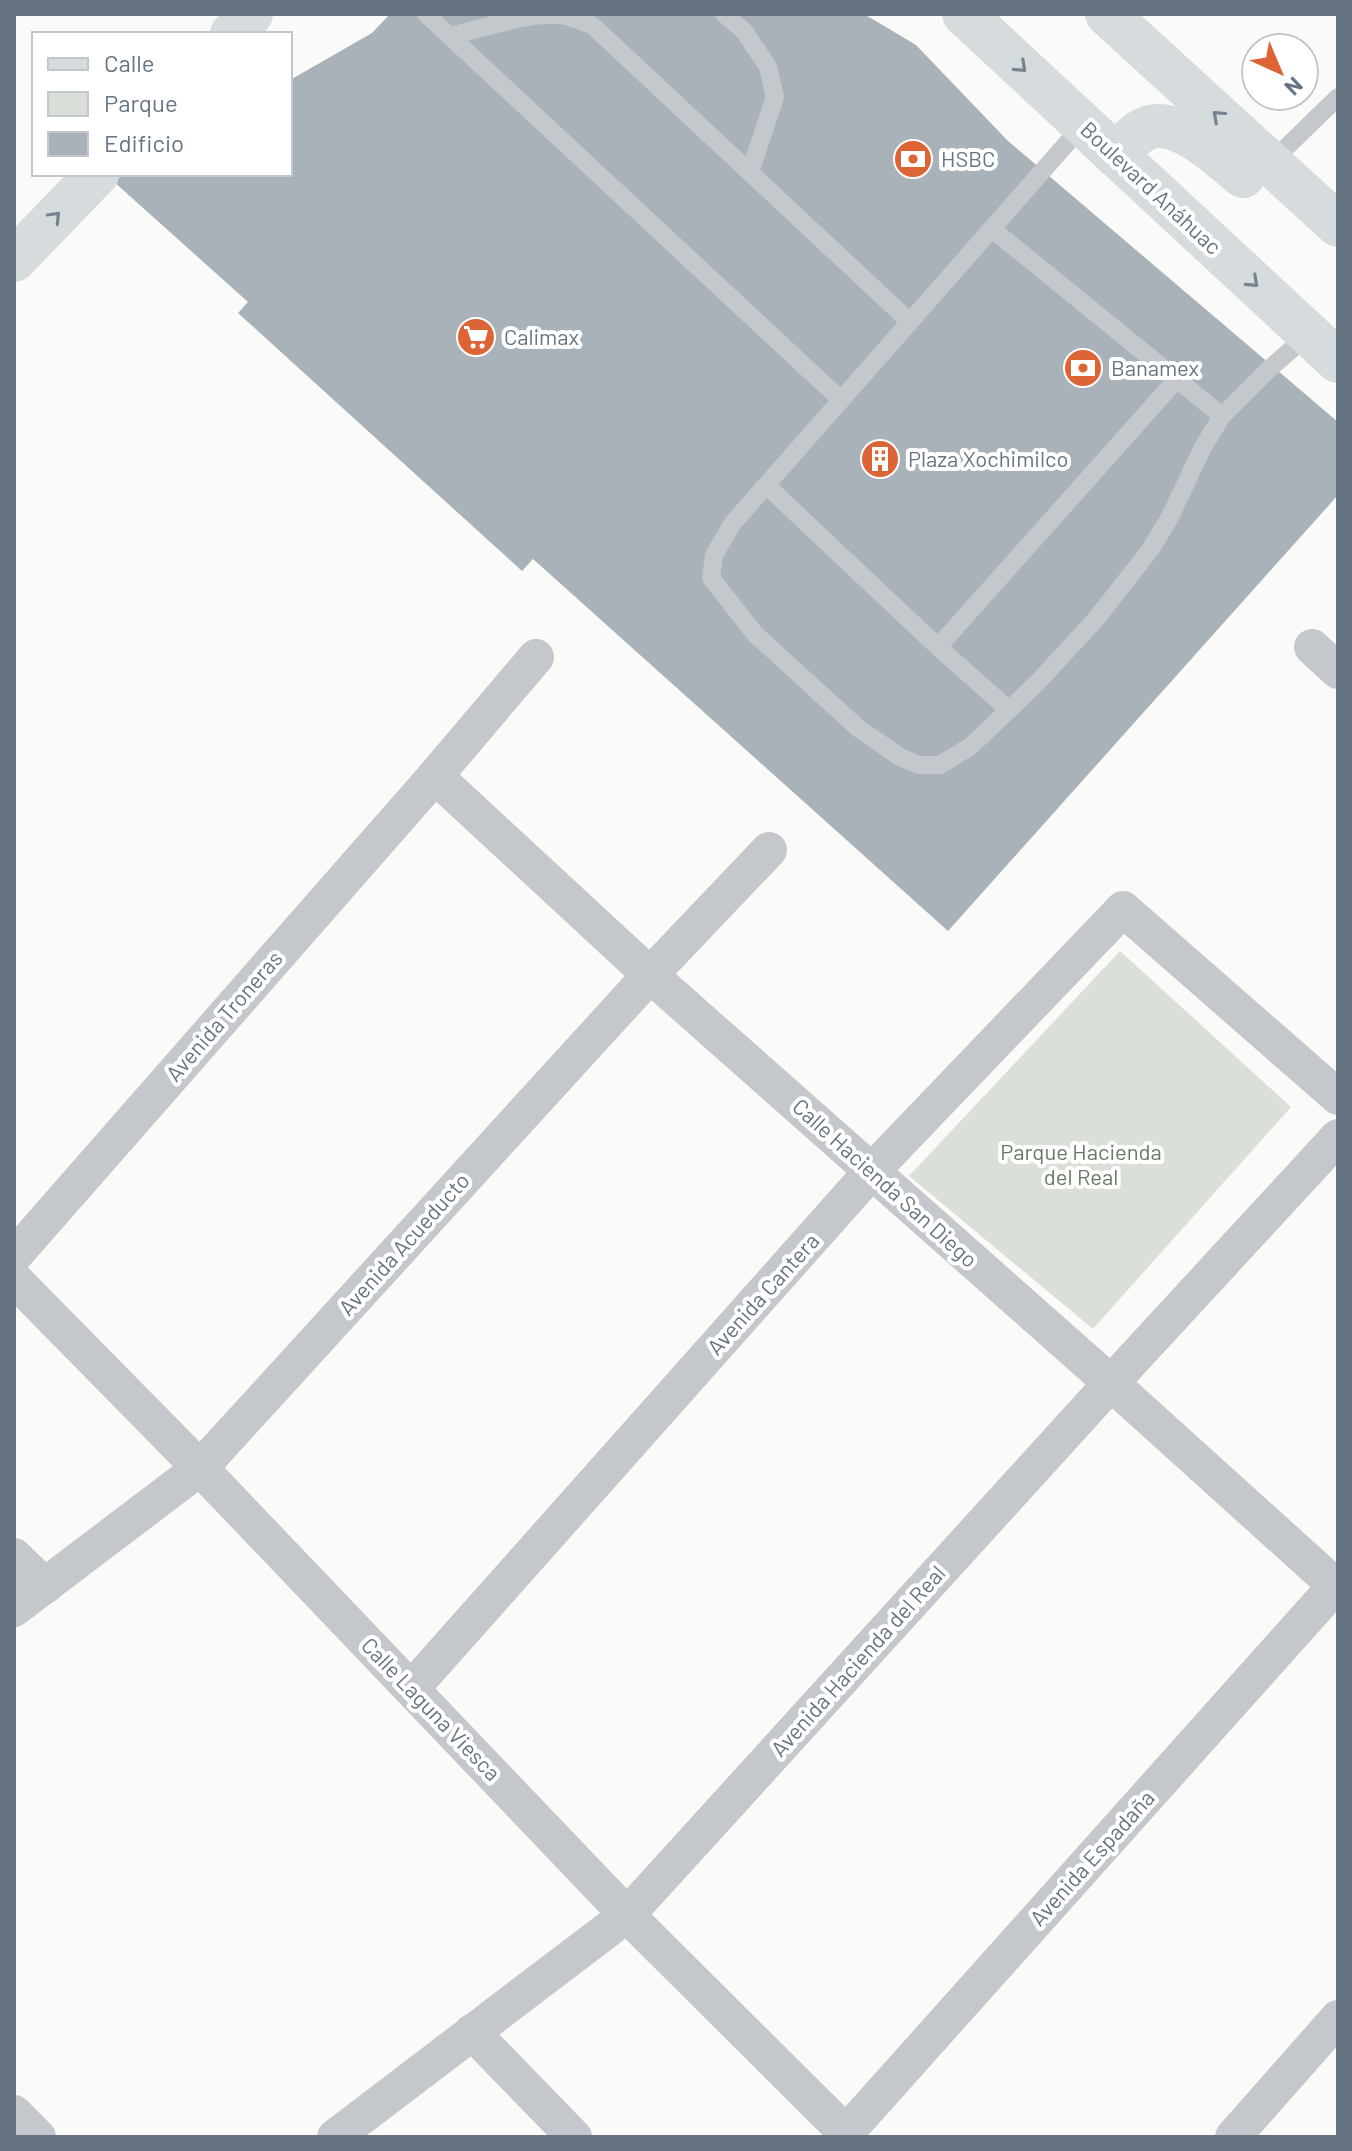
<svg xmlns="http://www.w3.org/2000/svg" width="1352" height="2151" viewBox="0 0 1352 2151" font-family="Barlow,sans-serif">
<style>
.green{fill:#dadfd7}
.building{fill:#aab2b9}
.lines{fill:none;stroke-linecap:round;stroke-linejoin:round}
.service{stroke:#c4c7cb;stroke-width:18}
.minor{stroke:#c4c7cb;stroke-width:36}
.secondary{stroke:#d6dbde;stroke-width:44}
.primary{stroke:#d6dbde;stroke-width:44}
.oneway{stroke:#778390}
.labels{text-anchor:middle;stroke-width:8;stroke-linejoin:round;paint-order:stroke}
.poi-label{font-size:22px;fill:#667482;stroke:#fff;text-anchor:start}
.street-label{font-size:22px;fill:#667482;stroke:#fff}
.park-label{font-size:22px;fill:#677a65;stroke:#fff}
</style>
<rect width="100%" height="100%" fill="#fafaf8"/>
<path class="green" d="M1120 951 1291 1107 1093 1329 909 1176Z"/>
<path class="building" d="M390 14H864L916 45 1008 141 1338 422V495L948 931 533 559 522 571 238 313 248 302 113 181 126 174H290V80L372 33Z"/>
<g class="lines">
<g class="service">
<path d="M426 14 841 400"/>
<path d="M724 14 744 31 768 67 775 97 750 172"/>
<path d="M450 36C479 29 528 13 557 15 570 15 581 21 593 26L910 322"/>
<path d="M1083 125 732 524 714 555 711 578 755 634 858 728 900 757 919 765H940L971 746 1037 683 1096 619 1150 550 1170 517 1203 447 1222 416 1267 371 1309 334"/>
<path d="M1270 163 1338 97"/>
<path d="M992 229 1222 416"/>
<path d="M766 485 938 647 1177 379"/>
<path d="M938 647 1009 710"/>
</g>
<g class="minor">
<path d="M1312 647 1338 671"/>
<path d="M435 776 650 975 1111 1383 1338 1588"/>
<path d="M14 1256 435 776 536 657"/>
<path d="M14 1279 200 1468 627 1915 850 2137"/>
<path d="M14 1556 45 1586"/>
<path d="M14 1609 200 1468 650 975 769 850"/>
<path d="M412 1688 871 1172 1123 909 1338 1097"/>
<path d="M472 2032 574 2137"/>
<path d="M14 2113 38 2137"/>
<path d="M846 2133 1338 1583"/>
<path d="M335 2137 627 1915 1111 1383 1338 1137"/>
<path d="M1233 2137 1338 2018"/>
</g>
<g class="secondary">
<path d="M232 34 251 14"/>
<path d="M14 260 97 174"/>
</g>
<g class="primary">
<path d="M964 14 1338 361"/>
<path d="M1107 14 1338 225"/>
<path d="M1115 155C1125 146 1136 131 1150 127 1181 119 1221 158 1243 176"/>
</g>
</g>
<defs><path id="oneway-chevron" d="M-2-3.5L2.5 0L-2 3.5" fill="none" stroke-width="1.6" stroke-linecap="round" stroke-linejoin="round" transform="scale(2)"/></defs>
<g class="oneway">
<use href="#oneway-chevron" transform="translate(1021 67) rotate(43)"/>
<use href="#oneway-chevron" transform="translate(1218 116) rotate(-138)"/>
<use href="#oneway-chevron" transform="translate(55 217) rotate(-46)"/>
<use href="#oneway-chevron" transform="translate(1253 282) rotate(43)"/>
</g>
<defs>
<g id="bank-disc" transform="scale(2)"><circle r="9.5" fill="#dd6535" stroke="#fff"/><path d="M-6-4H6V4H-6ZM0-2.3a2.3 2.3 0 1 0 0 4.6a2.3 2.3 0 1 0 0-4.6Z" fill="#fff"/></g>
<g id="supermarket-disc" transform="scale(2)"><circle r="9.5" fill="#dd6535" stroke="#fff"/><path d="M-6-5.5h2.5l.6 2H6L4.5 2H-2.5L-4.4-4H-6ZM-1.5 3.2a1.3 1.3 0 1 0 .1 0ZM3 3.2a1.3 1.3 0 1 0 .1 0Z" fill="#fff"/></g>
<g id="building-disc" transform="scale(2)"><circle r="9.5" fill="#dd6535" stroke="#fff"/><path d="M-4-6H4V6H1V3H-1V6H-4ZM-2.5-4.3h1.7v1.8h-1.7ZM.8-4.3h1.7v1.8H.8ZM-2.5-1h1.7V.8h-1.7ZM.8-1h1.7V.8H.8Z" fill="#fff"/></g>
</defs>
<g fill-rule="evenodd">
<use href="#bank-disc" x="913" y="159"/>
<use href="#supermarket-disc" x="476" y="337"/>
<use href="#bank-disc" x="1083" y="368"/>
<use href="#building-disc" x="880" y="459"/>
</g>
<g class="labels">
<g class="poi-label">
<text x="941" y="167">HSBC</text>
<text x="504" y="345">Calimax</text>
<text x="1111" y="376">Banamex</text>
<text x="908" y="467">Plaza Xochimilco</text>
</g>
<g class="street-label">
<text transform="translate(1151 188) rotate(43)" y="8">Boulevard Anáhuac</text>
<text transform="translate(224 1016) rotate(-49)" y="8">Avenida Troneras</text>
<text transform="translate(885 1183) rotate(42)" y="8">Calle Hacienda San Diego</text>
<text transform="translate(404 1244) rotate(-48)" y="8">Avenida Acueducto</text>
<text transform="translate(763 1294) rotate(-48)" y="8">Avenida Cantera</text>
<text transform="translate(858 1661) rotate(-48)" y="8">Avenida Hacienda del Real</text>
<text transform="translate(431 1709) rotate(46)" y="8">Calle Laguna Viesca</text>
<text transform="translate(1092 1858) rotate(-48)" y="8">Avenida Espadaña</text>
</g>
<g class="park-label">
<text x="1081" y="1160">Parque Hacienda<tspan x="1081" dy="25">del Real</tspan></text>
</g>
</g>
<rect width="1352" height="2151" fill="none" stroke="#667482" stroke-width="32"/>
<rect x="32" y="32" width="260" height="144" fill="#ffffff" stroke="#c2c7cd" stroke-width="2"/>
<rect x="48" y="58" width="40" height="12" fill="#d6dbde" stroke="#c2c7cd" stroke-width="2"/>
<text x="104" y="72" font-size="24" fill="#667482">Calle</text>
<rect x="48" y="92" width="40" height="24" fill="#dadfd7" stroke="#c2c7cd" stroke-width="2"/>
<text x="104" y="112" font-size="24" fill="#667482">Parque</text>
<rect x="48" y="132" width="40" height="24" fill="#aab2b9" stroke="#c2c7cd" stroke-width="2"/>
<text x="104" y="152" font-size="24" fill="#667482">Edificio</text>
<g transform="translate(1280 72) rotate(136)"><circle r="38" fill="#ffffff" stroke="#c2c7cd" stroke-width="2"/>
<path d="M0-6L14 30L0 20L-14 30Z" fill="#dd6535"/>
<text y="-12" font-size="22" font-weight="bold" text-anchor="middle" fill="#667482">N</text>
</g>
</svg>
